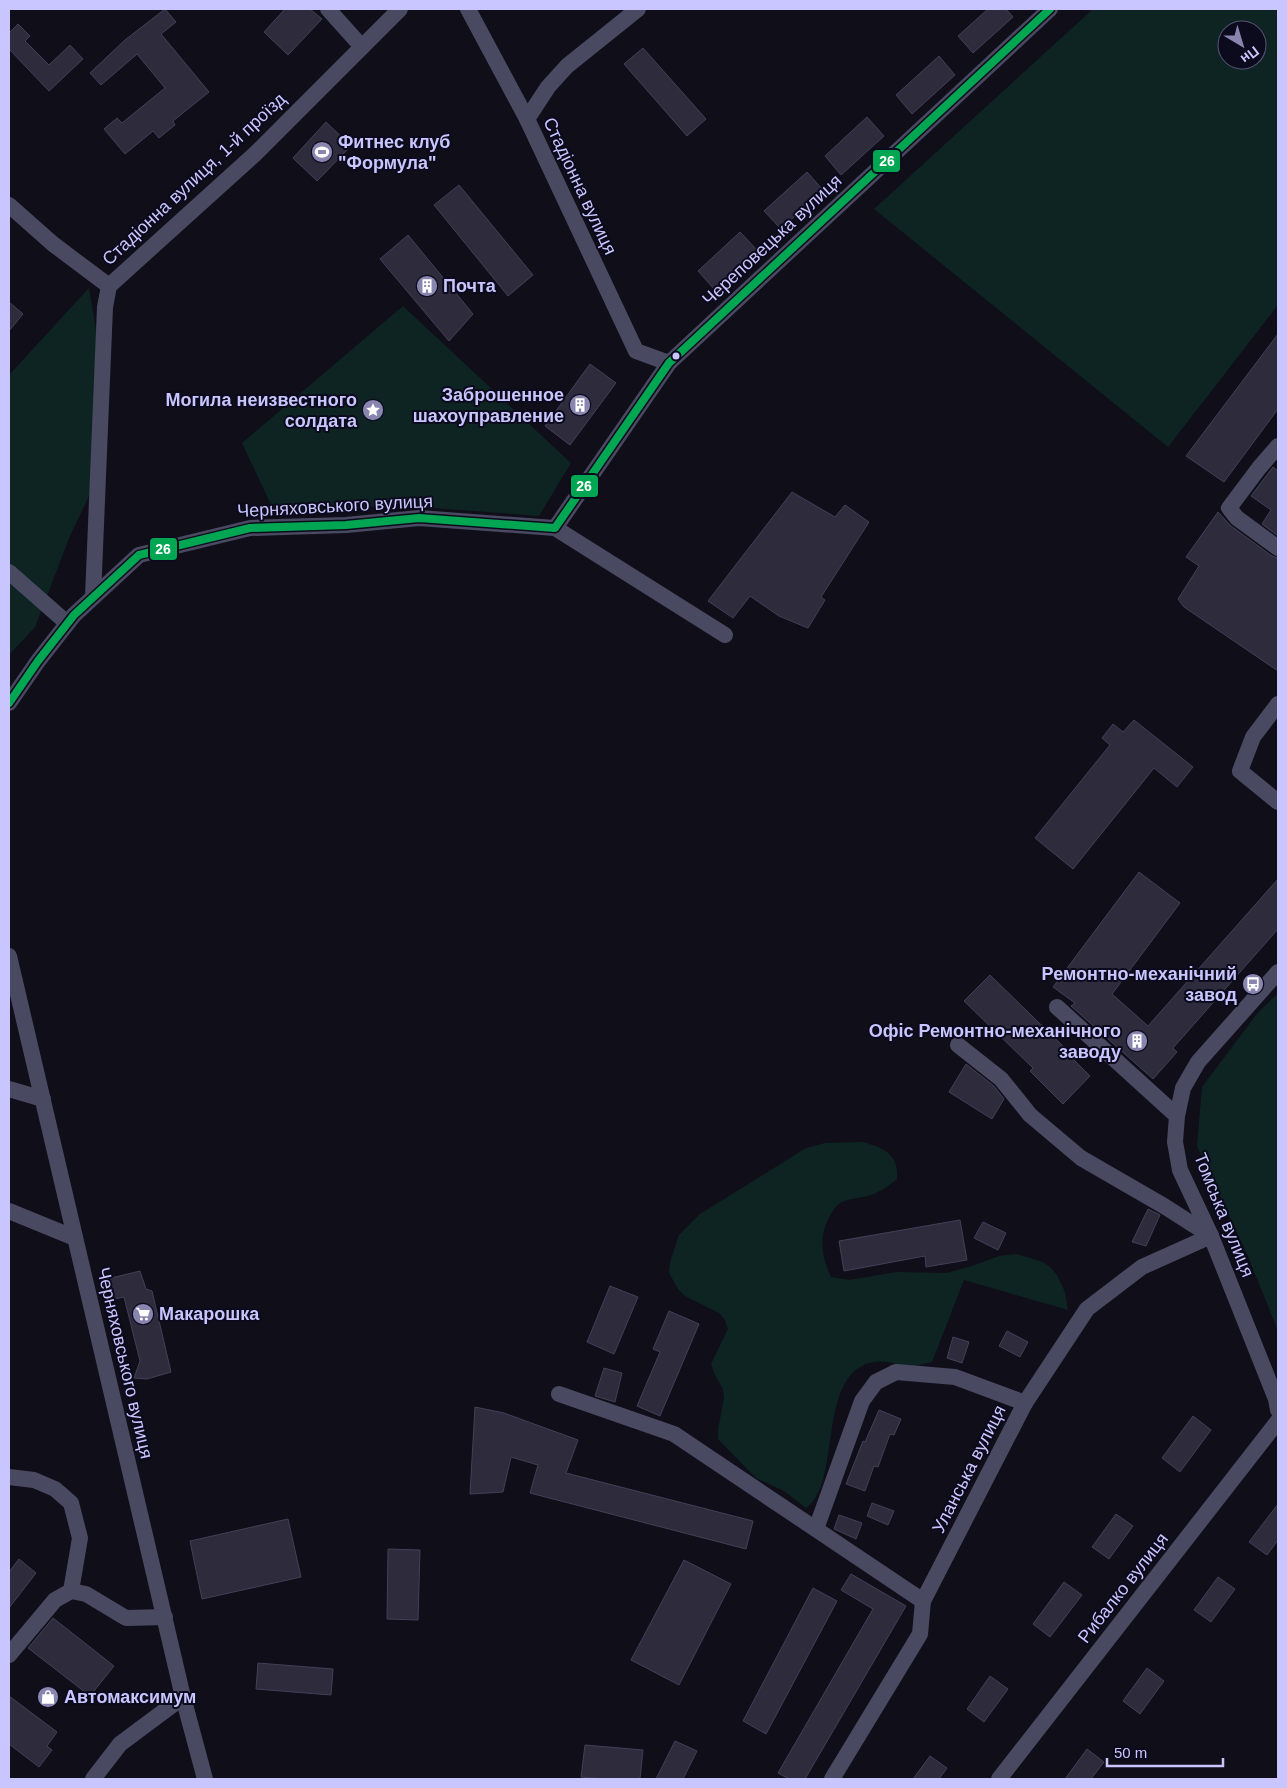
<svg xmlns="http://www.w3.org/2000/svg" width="1287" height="1788" viewBox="0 0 1287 1788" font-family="Helvetica,sans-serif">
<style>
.green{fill:#0d2423;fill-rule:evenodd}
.building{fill:#2d2b3c;stroke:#424058}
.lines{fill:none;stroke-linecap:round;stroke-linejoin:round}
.minor{stroke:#494a62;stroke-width:16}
.bus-1-casing{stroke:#0c0a1d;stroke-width:11}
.bus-1{stroke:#00a651;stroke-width:8}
.bus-dot{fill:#c9c6ff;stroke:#0c0a1d;stroke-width:2}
.labels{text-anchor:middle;stroke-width:4;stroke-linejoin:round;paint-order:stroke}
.poi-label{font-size:18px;font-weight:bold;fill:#c9c6ff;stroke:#0c0a1d;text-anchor:start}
.street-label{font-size:18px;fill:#c9c6ff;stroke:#0c0a1d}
.line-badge{stroke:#0c0a1d;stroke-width:2}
.badge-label{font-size:14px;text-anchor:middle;font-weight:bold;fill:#fff}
</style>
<rect width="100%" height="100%" fill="#100e19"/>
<g class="green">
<path d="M1093 9H1278V305L1168 447 874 209ZM1227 30H1257V60H1227Z"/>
<path d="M89 288 106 391 98 477 70 536 35 627 9 655V375Z"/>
<path d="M403 306 571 463 539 516 395 505 326 511 273 509 242 443Z"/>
<path d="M1278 993V1331L1247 1254 1197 1146 1202 1087 1256 1015Z"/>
<path d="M863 1142C884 1148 899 1154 897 1179 890 1185 880 1192 871 1195 862 1198 853 1198 844 1201 838 1203 834 1209 831 1214 818 1236 821 1255 831 1277L849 1280 897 1272 946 1273 972 1266 999 1256 1017 1254 1043 1262 1051 1268 1057 1275 1065 1292 1068 1310 964 1280 932 1362C925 1363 916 1367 909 1366 894 1365 882 1357 864 1365 818 1386 841 1484 806 1508L784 1491 756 1478 718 1439V1429L724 1398 723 1389 714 1373 711 1364 728 1329 725 1320 719 1313 685 1296 678 1289 669 1273 670 1262 679 1235 700 1214 806 1148 825 1143Z"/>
</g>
<g class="building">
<path d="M165 9 176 22 161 34 209 92 173 121 175 125 159 138 153 131 125 154 104 129 117 118 122 123 165 88 137 54 101 85 90 73 125 40Z"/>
<path d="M285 9H310L322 19 288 55 264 32Z"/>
<path d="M988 9H1006L1013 17 973 53 958 36Z"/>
<path d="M18 24 30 36 25 41 49 65 70 45 83 59 49 91 9 49V33Z"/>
<path d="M643 48 706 119 687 136 624 64Z"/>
<path d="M939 56 955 75 912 114 896 95Z"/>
<path d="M867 117 884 136 841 175 825 156Z"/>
<path d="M326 122 351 146 317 181 293 158Z"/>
<path d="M807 172 823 190 781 229 764 211Z"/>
<path d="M459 185 533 275 508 296 434 205Z"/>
<path d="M740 232 757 250 714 289 698 271Z"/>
<path d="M408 235 473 314 449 341 380 259Z"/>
<path d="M9 302 23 314 9 331Z"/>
<path d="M1278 334V409L1224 482 1186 456Z"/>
<path d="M590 364 616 383 570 445 545 426Z"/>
<path d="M1273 467 1278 471V536L1262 524 1271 510 1251 496Z"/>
<path d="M792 492 835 517 845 505 869 522 821 597 825 600 808 628 779 616 750 596 733 618 708 601Z"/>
<path d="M1218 512 1231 526 1272 556 1278 558V671L1184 607 1178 599 1199 566 1186 557Z"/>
<path d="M1134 720 1193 767 1177 787 1154 768 1073 869 1035 838 1110 745 1102 738 1113 724 1123 732Z"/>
<path d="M1139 872 1180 903 1112 994 1148 1026 1278 879V929L1173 1048 1177 1052 1153 1079 1071 1006 1075 1003 1053 987Z"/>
<path d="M990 975 1070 1053 1068 1054 1090 1076 1063 1104 1030 1071 1033 1068 964 1001Z"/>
<path d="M966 1064 994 1086 1004 1099 992 1119 949 1092Z"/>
<path d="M1148 1209 1160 1215 1146 1246 1132 1242Z"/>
<path d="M960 1220 967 1260 926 1267 925 1256 844 1271 839 1241Z"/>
<path d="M983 1222 1006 1233 998 1250 974 1238Z"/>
<path d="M140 1271 146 1289 152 1291 171 1372 147 1379 134 1378 140 1361 124 1297 110 1300 107 1279Z"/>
<path d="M610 1286 638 1297 614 1354 587 1342Z"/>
<path d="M669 1311 699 1324 660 1416 637 1406 660 1352 653 1349Z"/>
<path d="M1007 1331 1028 1342 1020 1357 999 1346Z"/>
<path d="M953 1337 969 1342 962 1363 947 1358Z"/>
<path d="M604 1368 622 1373 615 1402 595 1396Z"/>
<path d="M475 1407 504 1413 578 1440 566 1473 753 1521 746 1549 530 1493 538 1465 511 1457 503 1492 470 1494Z"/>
<path d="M879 1410 901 1419 894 1435 890 1434 878 1467 874 1466 865 1491 846 1484 863 1441 865 1442Z"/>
<path d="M1193 1416 1211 1430 1180 1472 1162 1458Z"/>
<path d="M872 1503 894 1511 888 1525 867 1516Z"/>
<path d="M1278 1504V1540L1267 1555 1249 1542Z"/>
<path d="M1116 1514 1133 1526 1109 1559 1092 1547Z"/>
<path d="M839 1515 862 1523 856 1539 834 1529Z"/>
<path d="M288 1519 301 1577 202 1599 190 1541Z"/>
<path d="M388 1549 420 1550 418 1620 387 1619Z"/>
<path d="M19 1559 36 1573 9 1608V1572Z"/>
<path d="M684 1560 731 1584 679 1685 631 1660Z"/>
<path d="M851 1574 906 1606 805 1779H789L778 1773 873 1609 841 1590Z"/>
<path d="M1218 1577 1235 1589 1211 1622 1194 1610Z"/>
<path d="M1064 1582 1082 1595 1050 1637 1033 1624Z"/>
<path d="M813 1588 837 1601 766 1734 743 1721Z"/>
<path d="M53 1618 114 1666 90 1696 28 1648Z"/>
<path d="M258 1663 333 1669 331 1695 256 1689Z"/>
<path d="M1147 1668 1164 1681 1140 1714 1123 1701Z"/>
<path d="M990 1676 1008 1689 984 1722 967 1709Z"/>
<path d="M9 1696 57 1732 47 1746 52 1750 39 1767 9 1744Z"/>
<path d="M675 1741 697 1751 683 1779H656Z"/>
<path d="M585 1745 643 1750 640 1779H604L581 1777Z"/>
<path d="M1087 1749 1104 1762 1091 1779H1065Z"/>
<path d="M930 1756 947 1768 939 1779H913Z"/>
</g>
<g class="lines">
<g class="minor">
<path d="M328 9 362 47"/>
<path d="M468 9 527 119 636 351 669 363"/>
<path d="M527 119 548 87 567 66 638 9"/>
<path d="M9 205 53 244 109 286"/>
<path d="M1278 446 1259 468 1229 508 1237 518 1278 548"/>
<path d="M555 528 669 363 1050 9"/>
<path d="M9 572 67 623"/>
<path d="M93 597 105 307 109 286 255 154 400 9"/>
<path d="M9 703 38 661 74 615 139 555 250 528 346 525 419 518 555 528 725 635"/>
<path d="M1278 704 1253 737 1240 771 1278 802"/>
<path d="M9 956 183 1697 205 1779"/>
<path d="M1278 972 1198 1062 1183 1088 1177 1116 1175 1142 1180 1170 1211 1236 1276 1399 1278 1410"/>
<path d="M1057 1007 1177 1116"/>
<path d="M958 1045 1001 1079 1030 1115 1081 1158 1164 1206 1211 1236"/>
<path d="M9 1089 43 1099"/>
<path d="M9 1211 75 1238"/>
<path d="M559 1394 674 1434 923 1601"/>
<path d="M9 1477 34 1480 55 1489 71 1503 80 1538 71 1591"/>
<path d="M816 1529 862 1401 876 1382 896 1372 955 1377 1025 1403"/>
<path d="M9 1655 55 1600 71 1591 86 1594 126 1618 165 1617"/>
<path d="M93 1779 120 1744 183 1697"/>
<path d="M832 1779 920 1634 923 1601 1025 1403 1087 1309 1142 1267 1211 1236"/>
<path d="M999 1779 1278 1421"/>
</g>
<g class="bus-1-casing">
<path id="bus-1" d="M9 703 38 661 74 615 139 555 250 528 346 525 419 518 555 528 669 363 1050 9"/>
</g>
<use href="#bus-1" class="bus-1"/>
</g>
<defs>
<g id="stadium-disc" transform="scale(1.125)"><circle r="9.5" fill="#8886ae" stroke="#0c0a1d"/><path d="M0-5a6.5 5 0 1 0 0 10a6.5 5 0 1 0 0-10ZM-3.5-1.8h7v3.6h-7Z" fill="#fff"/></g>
<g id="building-disc" transform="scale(1.125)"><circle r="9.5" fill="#8886ae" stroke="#0c0a1d"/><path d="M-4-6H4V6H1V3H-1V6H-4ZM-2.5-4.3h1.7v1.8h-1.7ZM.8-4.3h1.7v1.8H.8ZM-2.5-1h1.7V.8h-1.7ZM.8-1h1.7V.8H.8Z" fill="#fff"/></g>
<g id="sight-disc" transform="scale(1.125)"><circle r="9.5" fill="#8886ae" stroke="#0c0a1d"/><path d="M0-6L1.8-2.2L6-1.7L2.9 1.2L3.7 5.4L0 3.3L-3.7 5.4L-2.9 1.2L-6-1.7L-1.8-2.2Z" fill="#fff"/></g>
<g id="bus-disc" transform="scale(1.125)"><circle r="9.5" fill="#8886ae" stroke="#0c0a1d"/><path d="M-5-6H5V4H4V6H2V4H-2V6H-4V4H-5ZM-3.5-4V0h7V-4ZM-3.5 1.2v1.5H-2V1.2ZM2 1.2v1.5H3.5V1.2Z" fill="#fff"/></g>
<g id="supermarket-disc" transform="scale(1.125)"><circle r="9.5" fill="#8886ae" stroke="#0c0a1d"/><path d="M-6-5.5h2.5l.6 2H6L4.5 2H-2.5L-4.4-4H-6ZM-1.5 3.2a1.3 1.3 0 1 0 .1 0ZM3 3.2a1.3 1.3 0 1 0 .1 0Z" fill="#fff"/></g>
<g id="shop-disc" transform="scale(1.125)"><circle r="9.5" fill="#8886ae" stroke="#0c0a1d"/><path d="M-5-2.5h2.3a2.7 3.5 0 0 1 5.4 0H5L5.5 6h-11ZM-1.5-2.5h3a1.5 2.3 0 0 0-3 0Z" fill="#fff"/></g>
</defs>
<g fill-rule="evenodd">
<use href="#stadium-disc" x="322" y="152"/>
<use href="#building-disc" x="427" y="286"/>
<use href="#building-disc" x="580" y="405"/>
<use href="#sight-disc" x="373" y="410"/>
<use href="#bus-disc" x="1253" y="984"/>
<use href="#building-disc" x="1137" y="1041"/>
<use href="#supermarket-disc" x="143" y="1314"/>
<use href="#shop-disc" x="48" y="1697"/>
</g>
<circle class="bus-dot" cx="676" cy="356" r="4.5"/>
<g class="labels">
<g class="poi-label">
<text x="338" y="148">Фитнес клуб<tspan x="338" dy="21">"Формула"</tspan></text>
<text x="443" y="292">Почта</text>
<text x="564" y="401" text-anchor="end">Заброшенное<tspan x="564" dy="21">шахоуправление</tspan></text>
<text x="357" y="406" text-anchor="end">Могила неизвестного<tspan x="357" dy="21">солдата</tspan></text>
<text x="1237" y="980" text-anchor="end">Ремонтно-механічний<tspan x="1237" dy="21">завод</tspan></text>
<text x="1121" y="1037" text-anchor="end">Офіс Ремонтно-механічного<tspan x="1121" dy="21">заводу</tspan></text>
<text x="159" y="1320">Макарошка</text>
<text x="64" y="1703">Автомаксимум</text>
</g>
<g class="street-label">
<text transform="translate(194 179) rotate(-43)" y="6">Стадіонна вулиця, 1-й проїзд</text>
<text transform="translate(580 186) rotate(65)" y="6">Стадіонна вулиця</text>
<text transform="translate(772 240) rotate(-43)" y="6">Череповецька вулиця</text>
<text transform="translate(335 506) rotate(-3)" y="6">Черняховського вулиця</text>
<text transform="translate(1224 1215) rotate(68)" y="6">Томська вулиця</text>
<text transform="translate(125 1363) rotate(77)" y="6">Черняховського вулиця</text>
<text transform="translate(969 1469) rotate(-63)" y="6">Уланська вулиця</text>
<text transform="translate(1123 1588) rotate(-52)" y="6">Рибалко вулиця</text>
</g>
</g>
<g class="line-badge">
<rect x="872" y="149" width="29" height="24" rx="5" fill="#00a651"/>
<rect x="570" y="474" width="29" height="24" rx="5" fill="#00a651"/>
<rect x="149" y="537" width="29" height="24" rx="5" fill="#00a651"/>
</g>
<g class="badge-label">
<text x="887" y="166">26</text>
<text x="584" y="491">26</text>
<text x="163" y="554">26</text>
</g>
<rect width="1287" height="1788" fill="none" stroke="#c9c6ff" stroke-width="20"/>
<g transform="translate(1242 45) rotate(142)"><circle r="24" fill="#0c0a1d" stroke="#585577"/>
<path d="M0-4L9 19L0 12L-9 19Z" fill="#8886ae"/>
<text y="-8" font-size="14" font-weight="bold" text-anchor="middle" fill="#c9c6ff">Пн</text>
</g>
<path d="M1107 1758v8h116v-8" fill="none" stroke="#c9c6ff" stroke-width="2.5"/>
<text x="1114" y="1758" font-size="15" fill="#c9c6ff" stroke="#0c0a1d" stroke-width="4" paint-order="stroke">50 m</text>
</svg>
